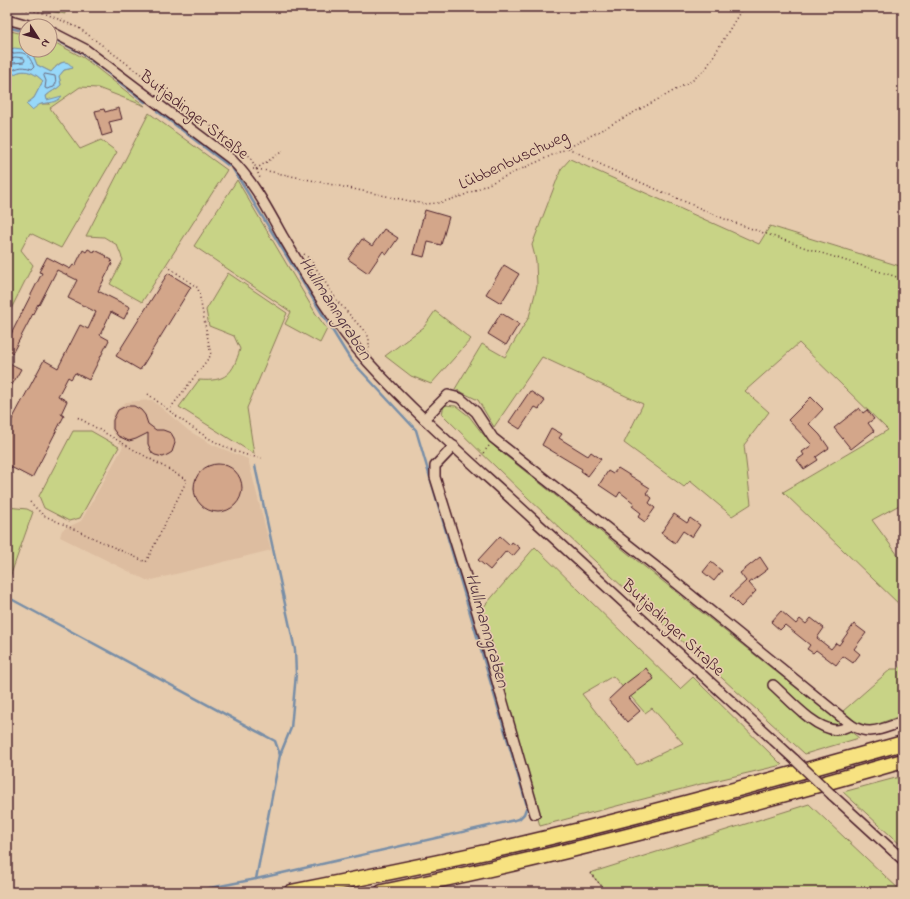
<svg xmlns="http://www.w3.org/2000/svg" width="910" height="899" viewBox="0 0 910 899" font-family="'Indie Flower',sans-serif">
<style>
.built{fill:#ddbda0}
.green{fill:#c8d386;stroke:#897958;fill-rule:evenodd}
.water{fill:#97d8f9;stroke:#788ea7}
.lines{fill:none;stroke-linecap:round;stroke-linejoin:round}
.shore{stroke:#69697d;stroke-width:1}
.stream{stroke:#788ea7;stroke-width:2.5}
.building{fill:#d3a68a;stroke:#4a1f2b}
.minor-casing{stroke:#4a1f2b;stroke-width:12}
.highway-casing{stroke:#4a1f2b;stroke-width:17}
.path{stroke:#4a1f2b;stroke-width:1.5;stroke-dasharray:1 3;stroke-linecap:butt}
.minor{stroke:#e6cbad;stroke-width:9}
.highway{stroke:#f7e281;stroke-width:14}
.minor-bridge-casing{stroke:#4a1f2b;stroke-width:12;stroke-linecap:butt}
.minor-bridge{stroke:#e6cbad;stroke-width:9}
.labels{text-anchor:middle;stroke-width:3.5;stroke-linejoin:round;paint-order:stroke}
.street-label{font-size:17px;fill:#4a1f2b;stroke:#e6cbad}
.water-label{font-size:18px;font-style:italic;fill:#523240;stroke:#e6cbad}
</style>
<rect width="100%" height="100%" fill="#e6cbad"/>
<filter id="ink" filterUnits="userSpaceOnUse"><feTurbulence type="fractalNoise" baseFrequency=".025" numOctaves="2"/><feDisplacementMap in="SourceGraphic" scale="8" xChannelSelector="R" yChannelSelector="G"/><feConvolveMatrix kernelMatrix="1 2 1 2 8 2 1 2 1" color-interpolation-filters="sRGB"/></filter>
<g filter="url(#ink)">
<path class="built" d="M152 400 189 431 213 445 248 459 271 550 148 581 60 537 62 530 81 521 123 447 111 430V422L114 412 126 402Z"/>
<g class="green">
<path d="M29 7H64L65 14Z"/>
<path d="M7 30 26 35V49L7 51Z"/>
<path d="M50 40 84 58 145 106 98 88 80 87 50 108 80 149 101 140 117 152 61 248 30 233 21 250 33 265 7 317V77H10C22 67 33 71 43 81L34 98 26 104H50L47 101 46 96C51 91 56 90 61 85L59 76 64 70 73 68C64 57 58 64 51 72L37 65 33 55 29 50H50Z"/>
<path d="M149 113 227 170 142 302 110 284 123 260 117 245 104 237 86 236Z"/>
<path d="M570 159 759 244 770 226 903 267V503L872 520 903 562V608L783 492 888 430 799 343 745 391 769 412 744 445 751 504 732 516 690 481 684 487 624 443 643 404 542 357 494 427 478 400 455 389 482 344 505 357 529 317 537 286 536 261 532 245 561 169Z"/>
<path d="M237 180 316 314 327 329 320 343 285 324 291 312 194 246Z"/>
<path d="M228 273 287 313 247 408 254 454 179 407 199 380C226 382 233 374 240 349L234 336 209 326 206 310Z"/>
<path d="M435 311 471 339 431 384 411 376 385 356 424 327Z"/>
<path d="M444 405 456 406 469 416 482 433 496 448 859 738 805 754C683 642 559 531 442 414Z"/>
<path d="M73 431H91L119 447 80 518 69 521 44 508 39 496Z"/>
<path d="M7 507 27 509 33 512 10 577 7 576Z"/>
<path d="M535 547 680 689 693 677 782 765 701 784 540 826 481 610ZM613 676 645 713 652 708 683 743 637 765 582 694Z"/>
<path d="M903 664V715L867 728 857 725 843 711 891 669H898Z"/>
<path d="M903 776V847L843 792Z"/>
<path d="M809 804 902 892H607L590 873Z"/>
</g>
<path class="water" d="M14 48 29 50 33 55 37 65 51 72C58 65 65 56 73 68L64 70 59 76 61 85C56 90 51 91 46 96L47 100 62 96C56 104 49 102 41 104 38 105 35 108 32 110L26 104 34 98 43 81C33 71 22 67 10 77H7V51Z"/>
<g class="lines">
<g class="shore">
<path d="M7 54C23 52 27 50 34 67L32 69C20 65 17 68 7 73"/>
<path d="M7 59 15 57 24 58 25 60 24 62 13 63 7 67"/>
<path d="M45 74 55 76 56 83 54 87 47 89 45 88 46 81 44 76Z"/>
</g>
<g class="stream">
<path d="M7 27 26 32"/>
<path d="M50 37 83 54 145 102"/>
<path d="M157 111 229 166"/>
<path d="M255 466 295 650 296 674 291 728 280 755 256 879"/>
<path d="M11 599 275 741 280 755"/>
<path d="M189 892 256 879 519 819 524 814 527 806 416 430 350 359 233 169"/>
</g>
</g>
<g class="building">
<path d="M119 108 122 119 109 122 112 133 102 136 95 111 104 109 105 112Z"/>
<path d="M425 210 449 217 441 245 428 242 424 257 413 254Z"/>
<path d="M384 229 398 238 387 254 383 251 368 273 348 259 362 239 372 246Z"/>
<path d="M88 249 94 252 95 250 107 256 106 257 112 260 111 263 112 264 98 291 130 307 124 319 111 312 100 335 109 340 89 380 75 373 71 379 68 377 58 396 67 401 61 414 64 416 32 478 7 465V429L44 360 58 368 80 325 88 329 96 312 68 298 77 280 57 270 39 305 38 304 13 352 7 356 9 344 7 342 42 273 39 272 47 257 70 269 73 265 75 266 83 250 86 252Z"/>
<path d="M504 265 519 274 501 303 486 294Z"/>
<path d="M168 273 191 287 140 370 116 356Z"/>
<path d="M501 313 519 324 506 345 488 334Z"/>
<path d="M7 362 21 369 7 394Z"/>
<path d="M530 391 545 401 539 409 535 407 520 429 509 422Z"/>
<path d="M811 397 823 409 809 424 820 435 829 448 816 457 818 460 804 469 797 460 804 455 802 452 812 445 788 420Z"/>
<path d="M126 406H134L141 410 145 415 148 424 156 430H163L171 433 174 438 175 443 172 452 169 454 163 457 155 455 152 453 148 444V433L136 439 129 441 118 436 113 429V420L118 410Z"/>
<path d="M859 408 863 413 867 410 874 419 868 423 874 431 851 449 834 428Z"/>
<path d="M551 428 562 434 559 438 588 456 591 452 601 459 588 476 581 471 582 469 542 445Z"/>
<circle cx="218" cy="488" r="24"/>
<path d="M618 468 650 488 646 493 652 498 649 503 655 508 645 522 638 517 641 513 632 506 634 503 620 492 617 497 599 485 608 471 613 474Z"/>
<path d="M674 514 687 523 690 518 700 525 692 537 683 531 675 543 661 533Z"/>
<path d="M500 536 510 545 512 542 520 548 513 556 506 551 490 570 478 560Z"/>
<path d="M760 557 768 569 749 583 756 591 741 607 730 596 746 581 740 573Z"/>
<path d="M711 562 722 571 714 581 703 572Z"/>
<path d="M781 611 796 624 800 619 806 624 811 618 824 628 817 638 831 649 836 643 839 645 854 624 866 633 854 649 860 654 853 663 843 656 836 665 816 650 813 653 807 649 810 645 785 625 780 630 771 622Z"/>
<path d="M646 668 654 679 629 698 640 711 627 722 608 700 625 684Z"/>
</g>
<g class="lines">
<g class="minor-casing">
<g id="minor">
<path d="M7 19 32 26"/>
<path d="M50 31 85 49 231 159C253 181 267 208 282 235 308 279 334 324 368 362 420 419 478 468 534 520 621 600 708 680 795 760"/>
<path d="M424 419 448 395 460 398 476 412 493 438 659 569 851 725C870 737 883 728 903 722"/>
<path d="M454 446 435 466V477L478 615 535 814"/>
<path d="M773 685C789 699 813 728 836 730 841 730 847 727 851 725"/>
<path d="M832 795 903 860"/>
</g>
</g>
<g class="highway-casing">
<g id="highway">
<path d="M291 892C367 877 442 862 517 845 647 815 775 779 903 743"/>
<path d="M382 892C558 857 731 810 903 761"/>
</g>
</g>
<g class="path">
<path d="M15 7 44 13 79 28 248 154 255 166 260 178"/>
<path d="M568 148 610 169 727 220 809 249 903 279"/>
<path d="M253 169 263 170 424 204 439 203 462 196 568 148 692 81 707 67 743 7"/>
<path d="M256 169 283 151"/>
<path d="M304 254 310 259 338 302 367 334 369 338V349"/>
<path d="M167 266 198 288 211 355 169 410"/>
<path d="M148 394C180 419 220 453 262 458"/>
<path d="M478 459 489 446"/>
<path d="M30 502 43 515 146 562 187 480 77 417"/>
<path d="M590 873 607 892"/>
</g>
<use href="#minor" class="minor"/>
<use href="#highway" class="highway"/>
<g class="minor-bridge-casing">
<path id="minor-bridge" d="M795 760 832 795"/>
</g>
<use href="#minor-bridge" class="minor-bridge"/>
</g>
</g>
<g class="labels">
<g class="street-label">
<text transform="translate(195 114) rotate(38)" y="6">Butjadinger Straße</text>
<text transform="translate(513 159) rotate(-25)" y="6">Lübbenbuschweg</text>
<text transform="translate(674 627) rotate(43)" y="6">Butjadinger Straße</text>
</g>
<g class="water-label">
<text transform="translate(336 308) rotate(57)" y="6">Hullmanngraben</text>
<text transform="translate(488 630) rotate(74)" y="6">Hullmanngraben</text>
</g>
</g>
<rect width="910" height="899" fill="none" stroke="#e6cbad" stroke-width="24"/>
<rect x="12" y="12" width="886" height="875" fill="none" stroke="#4a1f2b" stroke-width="1.5" filter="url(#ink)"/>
<g transform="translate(38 38) rotate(126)"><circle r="19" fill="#e6cbad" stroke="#a88679"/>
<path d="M0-3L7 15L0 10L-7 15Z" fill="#4a1f2b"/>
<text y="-6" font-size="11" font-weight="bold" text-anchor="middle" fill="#4a1f2b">N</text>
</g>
</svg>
